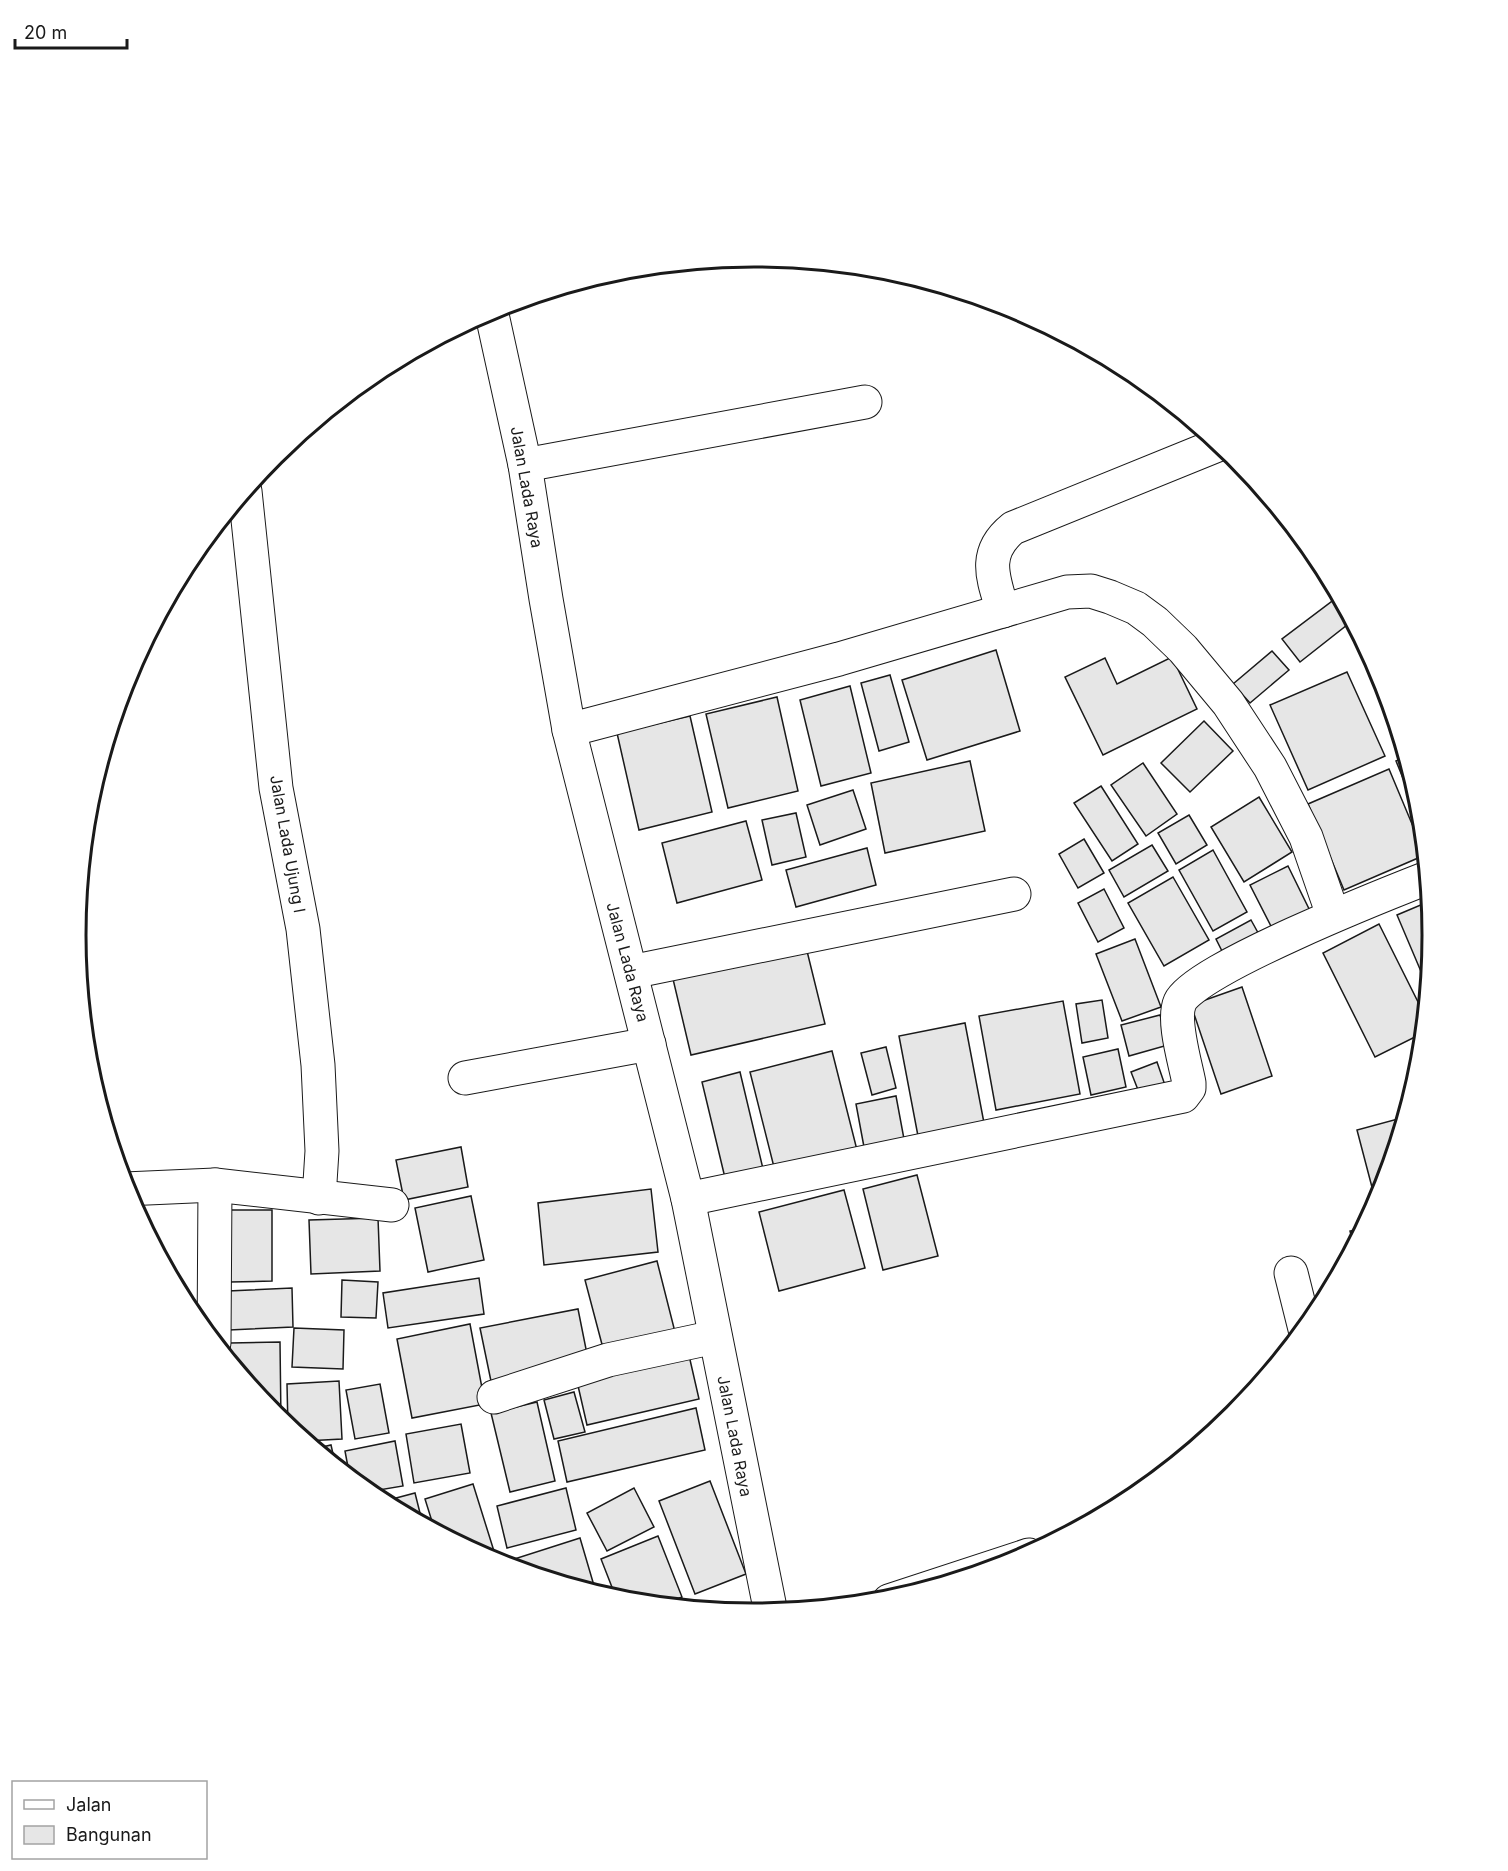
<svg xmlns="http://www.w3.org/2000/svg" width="1508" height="1871" viewBox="0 0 1508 1871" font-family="Inter,sans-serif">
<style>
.building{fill:#e6e6e6;stroke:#1a1a1a;stroke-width:1.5}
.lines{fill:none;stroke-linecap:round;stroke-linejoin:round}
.minor-casing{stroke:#1a1a1a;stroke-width:35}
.highway-casing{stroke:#1a1a1a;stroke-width:35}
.minor{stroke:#fff;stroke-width:33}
.highway{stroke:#fff;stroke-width:33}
.labels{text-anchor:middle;stroke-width:4.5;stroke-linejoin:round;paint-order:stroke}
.street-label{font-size:16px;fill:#1a1a1a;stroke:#fff}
.rim{fill:none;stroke:#1a1a1a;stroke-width:3}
</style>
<rect width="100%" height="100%" fill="#fff"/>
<g class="building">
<path d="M1339 596 1352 621 1300 662 1282 639Z"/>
<path d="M996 650 1020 731 927 760 902 680Z"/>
<path d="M1272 651 1289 670 1250 703 1233 684Z"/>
<path d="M1172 657 1197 709 1103 755 1065 677 1105 658 1117 684Z"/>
<path d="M1347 672 1385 756 1308 790 1270 705Z"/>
<path d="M890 675 909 742 879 751 861 683Z"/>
<path d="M850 686 871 773 821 786 800 700Z"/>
<path d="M777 697 798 791 728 808 706 714Z"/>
<path d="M690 716 712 812 639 830 617 733Z"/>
<path d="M1204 721 1233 751 1190 792 1161 763Z"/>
<path d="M1406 757 1420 803 1422 825 1396 761Z"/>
<path d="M970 761 985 831 885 853 871 783Z"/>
<path d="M1143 763 1177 814 1146 836 1111 785Z"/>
<path d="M1389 769 1425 855 1344 890 1308 804Z"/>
<path d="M1101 786 1138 844 1112 861 1074 803Z"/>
<path d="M853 790 866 829 820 845 807 805Z"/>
<path d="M1259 797 1292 852 1244 882 1211 827Z"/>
<path d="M796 813 806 857 772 865 762 820Z"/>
<path d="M1189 815 1207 845 1176 864 1158 833Z"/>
<path d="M746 821 762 880 677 903 662 843Z"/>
<path d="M1084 839 1104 873 1078 888 1059 854Z"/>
<path d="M1152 845 1168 871 1124 897 1109 870Z"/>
<path d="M867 848 876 885 796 907 786 870Z"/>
<path d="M1213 850 1247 912 1213 931 1179 870Z"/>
<path d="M1288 866 1313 917 1276 936 1250 885Z"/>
<path d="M1173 877 1209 940 1164 966 1128 903Z"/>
<path d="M1104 889 1124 928 1098 942 1078 903Z"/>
<path d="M1430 901 1433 935 1428 988 1397 915Z"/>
<path d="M1251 920 1262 940 1226 959 1216 939Z"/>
<path d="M1379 924 1425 1016 1423 1033 1375 1057 1323 953Z"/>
<path d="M1135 939 1161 1007 1122 1021 1096 954Z"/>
<path d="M806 947 825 1024 691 1055 673 979Z"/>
<path d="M1242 987 1272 1076 1221 1094 1191 1005Z"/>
<path d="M1102 1000 1108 1038 1082 1043 1076 1004Z"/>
<path d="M1063 1001 1080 1094 996 1110 979 1016Z"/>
<path d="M1160 1015 1168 1045 1129 1056 1121 1025Z"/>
<path d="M965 1023 984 1123 918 1136 899 1036Z"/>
<path d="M886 1047 896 1088 872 1095 861 1053Z"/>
<path d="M1118 1049 1126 1087 1091 1095 1083 1057Z"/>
<path d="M832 1051 858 1154 776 1175 750 1072Z"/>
<path d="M1157 1062 1167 1091 1142 1100 1131 1072Z"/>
<path d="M740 1072 764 1173 726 1182 702 1082Z"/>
<path d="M896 1096 904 1139 864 1147 856 1104Z"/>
<path d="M1405 1117 1384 1188 1373 1191 1357 1130Z"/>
<path d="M461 1147 468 1187 404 1200 396 1160Z"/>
<path d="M917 1175 938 1256 883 1270 863 1189Z"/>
<path d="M651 1189 658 1252 544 1265 538 1203Z"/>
<path d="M844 1190 865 1268 779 1291 759 1212Z"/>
<path d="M471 1196 484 1260 428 1272 415 1208Z"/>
<path d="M229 1210H272V1281L230 1282Z"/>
<path d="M378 1218 380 1271 311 1274 309 1220Z"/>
<path d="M1364 1228 1354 1246 1350 1231Z"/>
<path d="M657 1261 675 1332 604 1352 585 1280Z"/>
<path d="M479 1278 484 1314 388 1328 383 1293Z"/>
<path d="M342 1280 378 1282 376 1318 341 1317Z"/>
<path d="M292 1288 293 1327 229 1330 228 1291Z"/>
<path d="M578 1309 588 1359 492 1386 480 1328Z"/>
<path d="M470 1324 485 1404 412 1418 397 1339Z"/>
<path d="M294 1328 344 1330 343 1369 292 1367Z"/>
<path d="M280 1342 281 1421 274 1415 230 1362V1343Z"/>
<path d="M688 1351 699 1399 587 1425 576 1377Z"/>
<path d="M339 1381 342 1439 305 1441 288 1428 287 1384Z"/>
<path d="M380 1384 389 1433 355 1439 346 1390Z"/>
<path d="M574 1392 585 1432 554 1439 544 1400Z"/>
<path d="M537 1402 555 1481 510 1492 491 1413Z"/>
<path d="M696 1408 705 1450 567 1482 558 1441Z"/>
<path d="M461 1424 470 1473 414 1483 406 1434Z"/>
<path d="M395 1441 403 1486 367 1492 350 1478 345 1451Z"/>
<path d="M331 1445 336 1467 314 1449Z"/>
<path d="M710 1481 746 1574 695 1594 659 1501Z"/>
<path d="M473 1484 498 1564 435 1531 425 1499Z"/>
<path d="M566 1488 576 1530 507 1548 497 1506Z"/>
<path d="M634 1488 654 1527 607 1551 587 1513Z"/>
<path d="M415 1493 423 1525 381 1502Z"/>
<path d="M658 1536 682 1597 661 1605 617 1600 601 1559Z"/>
<path d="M580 1538 595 1589 587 1591 510 1568 508 1561Z"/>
</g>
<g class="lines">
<g class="minor-casing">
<g id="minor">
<path d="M491 310 525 465 546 599 569 730 688 1199 771 1613"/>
<path d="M525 465 865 402"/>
<path d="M245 491 276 788 303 929 318 1065 322 1151 319 1198"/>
<path d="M1003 611C993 578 982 553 1013 528L1220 444"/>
<path d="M569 730 839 659 1067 592 1091 591 1110 597 1136 608 1155 622 1183 649 1228 703 1270 767 1306 837 1333 915"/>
<path d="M631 972 1014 894"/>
<path d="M465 1078 649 1044"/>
<path d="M125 1189 215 1185 392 1205"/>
<path d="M688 1199 1183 1096 1189 1088V1083C1185 1062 1172 1020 1180 1002 1194 970 1386 894 1427 878"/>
<path d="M1291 1273 1305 1329"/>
<path d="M214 1343 215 1185"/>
<path d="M494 1397 608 1360 715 1337"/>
</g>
</g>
<g class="highway-casing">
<path id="highway" d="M889 1601 1029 1555"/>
</g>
<use href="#minor" class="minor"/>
<use href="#highway" class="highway"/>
</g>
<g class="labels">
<g class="street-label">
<text transform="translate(527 487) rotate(80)" y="6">Jalan Lada Raya</text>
<text transform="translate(288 844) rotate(80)" y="6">Jalan Lada Ujung I</text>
<text transform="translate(628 962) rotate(75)" y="6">Jalan Lada Raya</text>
<text transform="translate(735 1436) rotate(79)" y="6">Jalan Lada Raya</text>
</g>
</g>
<path d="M0 0H1508V1871H0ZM86 935a668 668 0 1 1 1336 0a668 668 0 1 1-1336 0Z" fill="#fff" fill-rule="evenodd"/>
<path class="rim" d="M86 935a668 668 0 1 1 1336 0a668 668 0 1 1-1336 0Z"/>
<rect x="12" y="1781" width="195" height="78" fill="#ffffff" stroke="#a3a3a3" stroke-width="1.5"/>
<rect x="24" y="1800" width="30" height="9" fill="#ffffff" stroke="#a3a3a3" stroke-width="1.5"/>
<text x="66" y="1811" font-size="18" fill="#1a1a1a">Jalan</text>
<rect x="24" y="1826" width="30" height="18" fill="#e6e6e6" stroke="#a3a3a3" stroke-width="1.5"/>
<text x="66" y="1841" font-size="18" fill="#1a1a1a">Bangunan</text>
<path d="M15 39v9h112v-9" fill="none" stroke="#1a1a1a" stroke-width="3"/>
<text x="24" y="39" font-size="18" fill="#1a1a1a" stroke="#ffffff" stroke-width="4.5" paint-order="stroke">20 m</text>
</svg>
